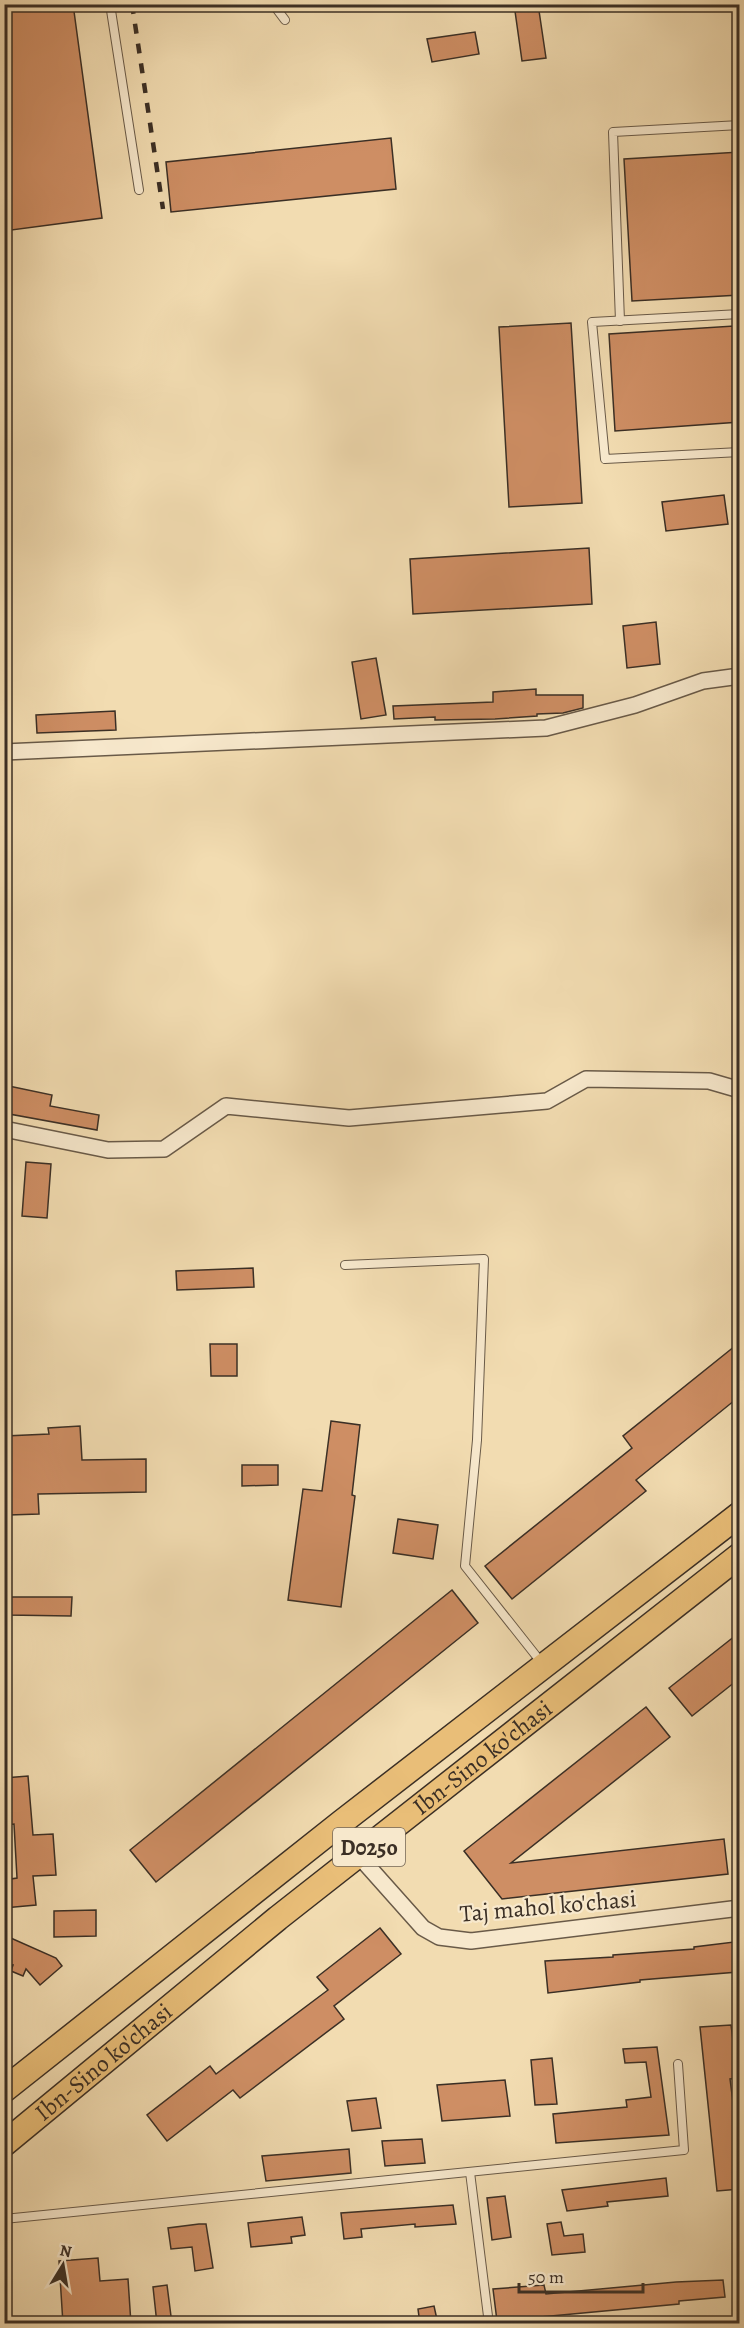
<svg xmlns="http://www.w3.org/2000/svg" width="744" height="2328" viewBox="0 0 744 2328" font-family="Alegreya,serif">
<style>
.building{fill:#ce8e64;stroke:#3b2f25;stroke-width:1.5}
.lines{fill:none;stroke-linecap:round;stroke-linejoin:round}
.lane-casing{stroke:#695a48;stroke-width:10}
.street-casing{stroke:#695a48;stroke-width:18}
.primary-casing{stroke:#3b2f25;stroke-width:27}
.lane{stroke:#f7e8cc;stroke-width:8}
.street{stroke:#f7e8cc;stroke-width:15}
.primary{stroke:#e9be78;stroke-width:24}
.rail{stroke:#3b2f25;stroke-width:4.5;stroke-dasharray:10 10;stroke-linecap:butt}
.labels{text-anchor:middle;stroke-width:4.5;stroke-linejoin:round;paint-order:stroke}
.shield{fill:#f7e8cc;stroke:#736657;stroke-width:1.5}
.shield-label{font-size:22px;font-weight:bold;fill:#3b2f25}
.street-label{font-size:24px;fill:#3b2f25;stroke:#f7e8cc}
</style>
<rect width="100%" height="100%" fill="#f2dcb1"/>
<filter id="stains"><feTurbulence type="fractalNoise" baseFrequency=".00333" numOctaves="4"/><feColorMatrix values="0 0 0 0 .2 0 0 0 0 .09 0 0 0 0 .02 0 0 0 .5 -.17"/></filter>
<radialGradient id="worn" r=".72"><stop offset=".6" stop-color="#630" stop-opacity="0"/><stop offset="1" stop-color="#630" stop-opacity=".3"/></radialGradient>
<g class="building">
<path d="M4 4H73L102 218 4 231Z"/>
<path d="M514 4H538L546 58 522 61Z"/>
<path d="M475 32 479 54 432 62 427 39Z"/>
<path d="M391 138 396 189 171 212 166 162Z"/>
<path d="M740 152V295L632 301 624 159Z"/>
<path d="M571 323 582 503 509 507 499 327Z"/>
<path d="M734 326 740 422 615 431 609 334Z"/>
<path d="M724 495 728 524 666 531 662 502Z"/>
<path d="M589 548 592 604 413 614 410 559Z"/>
<path d="M656 622 660 664 627 668 623 626Z"/>
<path d="M376 658 386 715 361 719 352 662Z"/>
<path d="M536 689V695H583V708L563 713 537 714V716L495 719 435 720V717L394 719 393 706 493 702V692Z"/>
<path d="M115 711 116 730 37 733 36 715Z"/>
<path d="M4 1085 52 1095 50 1106 99 1115 97 1130 4 1113Z"/>
<path d="M26 1162 51 1164 47 1218 22 1216Z"/>
<path d="M253 1268 254 1287 177 1290 176 1271Z"/>
<path d="M740 1342V1396L636 1480 646 1491 512 1599 485 1566 632 1448 623 1436Z"/>
<path d="M210 1344H237V1376H211Z"/>
<path d="M331 1421 360 1425 352 1495 355 1496 341 1607 288 1600 303 1489 322 1491Z"/>
<path d="M80 1426 82 1460 146 1459V1492L38 1494 39 1514 9 1515 5 1436 49 1434 48 1428Z"/>
<path d="M242 1465H278V1485L242 1486Z"/>
<path d="M398 1519 438 1525 433 1559 393 1553Z"/>
<path d="M452 1590 478 1623 156 1882 130 1850Z"/>
<path d="M7 1597H72L71 1616 7 1615Z"/>
<path d="M740 1632V1678L692 1716 669 1688Z"/>
<path d="M646 1707 670 1737 511 1863 724 1839 728 1874 502 1899 464 1851Z"/>
<path d="M28 1776 33 1835 53 1834 56 1875 33 1876 36 1905 4 1908V1880L17 1878 14 1824 4 1825V1778Z"/>
<path d="M96 1910V1936L54 1937V1911Z"/>
<path d="M380 1928 401 1954 334 2006 344 2019 240 2098 233 2090 167 2141 147 2115 210 2066 216 2074 328 1990 317 1977Z"/>
<path d="M4 1935 56 1958 62 1966 40 1985 26 1969 23 1976 11 1971 13 1965H4Z"/>
<path d="M734 1942 738 1972 640 1980V1982L548 1993 545 1961 613 1957V1955L694 1949V1947Z"/>
<path d="M731 2025 738 2078 730 2079 738 2141H740V2189L717 2191 700 2027Z"/>
<path d="M657 2047 669 2135 556 2143 553 2114 627 2107 626 2100 651 2097 646 2062 625 2063 623 2049Z"/>
<path d="M552 2058 557 2104 535 2105 531 2060Z"/>
<path d="M505 2080 510 2116 442 2121 437 2085Z"/>
<path d="M376 2098 381 2128 352 2131 347 2101Z"/>
<path d="M422 2139 425 2163 385 2166 382 2141Z"/>
<path d="M349 2149 351 2173 266 2181 262 2156Z"/>
<path d="M666 2178 668 2196 607 2202 608 2206 567 2211 562 2190Z"/>
<path d="M505 2196 511 2237 492 2240 487 2198Z"/>
<path d="M453 2205 456 2224 415 2227V2224L361 2229 362 2237 344 2239 341 2213Z"/>
<path d="M302 2217 305 2235 291 2237 292 2243 251 2247 248 2223Z"/>
<path d="M561 2222 564 2236 583 2234 585 2252 552 2255 547 2224Z"/>
<path d="M199 2224H206L213 2268 195 2271 192 2247 171 2249 168 2228Z"/>
<path d="M98 2258 100 2281 128 2279 131 2324H63L59 2261Z"/>
<path d="M723 2280 725 2297 679 2301V2304L497 2321 493 2289 544 2285 546 2294 676 2282Z"/>
<path d="M167 2285 172 2324H157L153 2287Z"/>
<path d="M434 2306 438 2324H420L418 2309Z"/>
</g>
<g class="lines">
<g class="lane-casing">
<g id="lane">
<path d="M110 4 139 190"/>
<path d="M273 4 285 20"/>
<path d="M740 314 592 322 605 459 740 452"/>
<path d="M620 321 613 132 740 125"/>
<path d="M345 1265 484 1259 477 1440 465 1566 541 1662"/>
<path d="M470 2172 489 2324"/>
<path d="M4 2219 684 2150 678 2064"/>
</g>
</g>
<g class="street-casing">
<g id="street">
<path d="M4 752 546 728 635 705 703 681 740 676"/>
<path d="M4 1129 108 1150 164 1149 226 1106 349 1118 547 1101 586 1079 709 1081 740 1090"/>
<path d="M358 1855 423 1928 439 1937 471 1941 740 1908"/>
</g>
</g>
<g class="primary-casing">
<g id="primary">
<path d="M4 2090 342 1822 740 1514"/>
<path id="s1" d="M4 2144 278 1918 740 1555"/>
</g>
</g>
<use href="#lane" class="lane"/>
<use href="#street" class="street"/>
<use href="#primary" class="primary"/>
<path class="rail" d="M132 4 163 209"/>
</g>
<g class="labels">
<rect class="shield" x="333" y="1828" width="72" height="38" rx="4.5"/>
<g class="shield-label">
<text x="369" y="1855">D025o</text>
</g>
<g class="street-label">
<text dy="8" stroke="none"><textPath href="#s1" startOffset="615">Ibn-Sino ko'chasi</textPath></text>
<text transform="translate(548 1906) rotate(-5)" y="8">Taj mahol ko'chasi</text>
<text dy="8" stroke="none"><textPath href="#s1" startOffset="129">Ibn-Sino ko'chasi</textPath></text>
</g>
</g>
<rect width="744" height="2328" fill="none" stroke="#f2dcb1" stroke-width="24"/>
<rect x="6" y="6" width="732" height="2316" fill="none" stroke="#3b2f25" stroke-width="3"/>
<rect x="12" y="12" width="720" height="2304" fill="none" stroke="#3b2f25" stroke-width="1.5"/>
<g transform="translate(63 2265) rotate(11)" stroke="#f7e8cc" stroke-width="4.5" paint-order="stroke">
<path d="M0-4.5L10 22L0 15L-10 22Z" fill="#3b2f25"/>
<text y="-9" font-size="16" font-weight="bold" text-anchor="middle" fill="#3b2f25">N</text>
</g>
<path d="M519 2283v9h124v-9" fill="none" stroke="#3b2f25" stroke-width="3"/>
<text x="528" y="2283" font-size="18" fill="#3b2f25" stroke="#f7e8cc" stroke-width="4.5" paint-order="stroke">50 m</text>
<rect width="100%" height="100%" filter="url(#stains)"/>
<rect width="100%" height="100%" fill="url(#worn)"/>
</svg>
